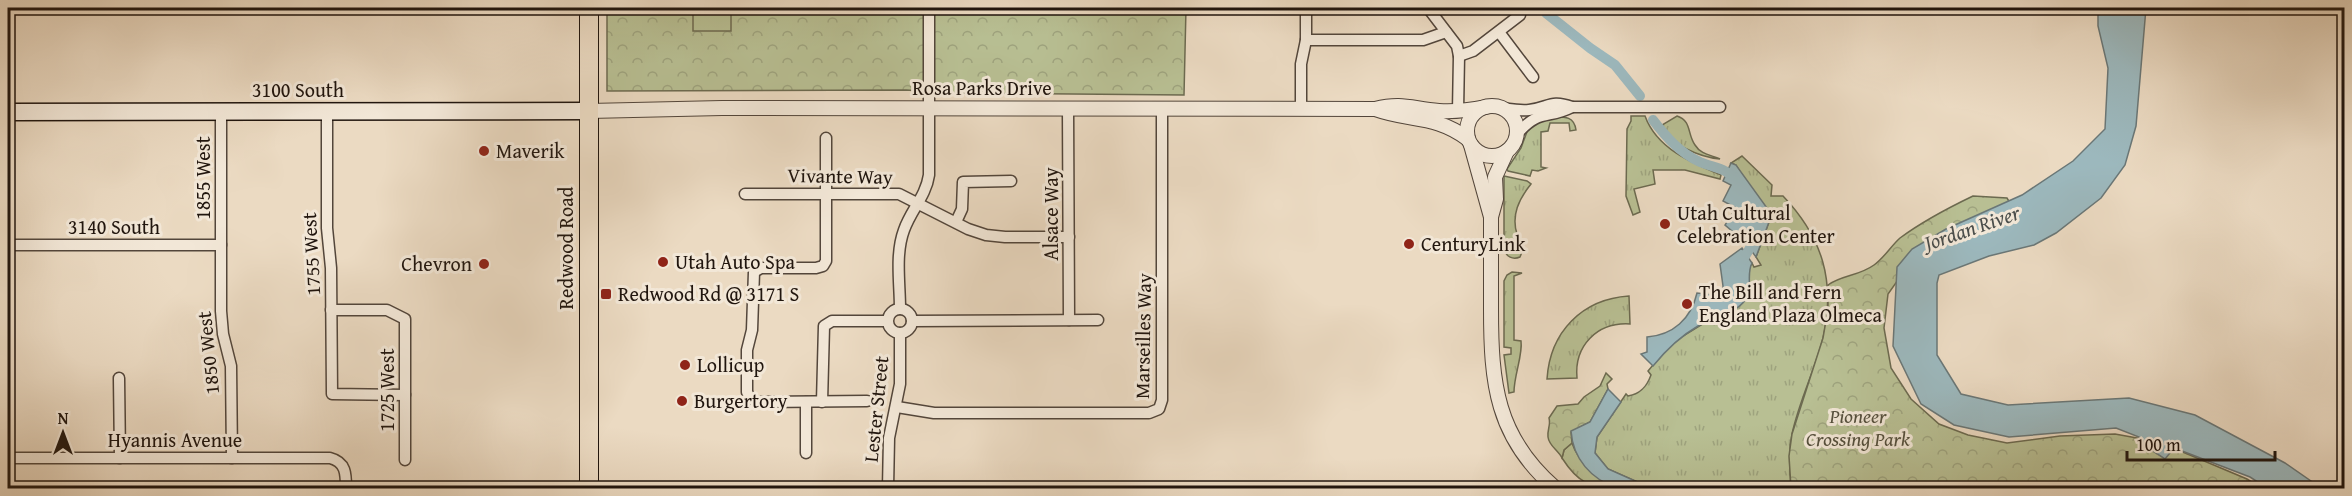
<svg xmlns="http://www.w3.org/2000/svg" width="2352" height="496" viewBox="0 0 2352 496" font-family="'Gentium Book Plus',serif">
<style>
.grass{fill:url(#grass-tufts);stroke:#6c6a50;stroke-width:1.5}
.forest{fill:url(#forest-crowns);stroke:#6c6a50;stroke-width:1.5}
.pitch{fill:#b8bf93;stroke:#6c6a50;stroke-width:1.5}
.water{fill:#9cb8bd;stroke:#6a7777;stroke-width:1.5}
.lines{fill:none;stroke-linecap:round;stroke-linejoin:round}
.canal{stroke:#9cb8bd;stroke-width:10}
.minor-casing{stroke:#53463b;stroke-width:13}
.tertiary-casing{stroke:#53463b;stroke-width:16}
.secondary-casing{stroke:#20150e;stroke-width:19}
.primary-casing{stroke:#20150e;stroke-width:20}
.minor{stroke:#f2e7d7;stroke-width:10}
.tertiary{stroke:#f2e7d7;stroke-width:14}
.secondary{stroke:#f2e7d7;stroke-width:16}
.primary{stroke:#ebdac2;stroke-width:18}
.poi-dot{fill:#8f2418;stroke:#f2e7d7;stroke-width:2}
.labels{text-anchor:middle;stroke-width:6;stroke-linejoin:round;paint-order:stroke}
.street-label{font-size:20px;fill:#20150e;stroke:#f2e7d7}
.poi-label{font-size:20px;fill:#20150e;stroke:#f2e7d7;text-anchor:start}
.park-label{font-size:20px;font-style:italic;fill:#55503d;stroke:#f2e7d7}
.water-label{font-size:21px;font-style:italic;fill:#4b4e4b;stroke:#f2e7d7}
</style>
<defs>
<pattern id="grass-tufts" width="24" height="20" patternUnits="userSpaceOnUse" patternTransform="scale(1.5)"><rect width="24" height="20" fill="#b8bf93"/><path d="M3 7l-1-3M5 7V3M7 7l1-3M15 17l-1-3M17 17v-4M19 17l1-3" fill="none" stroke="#9ea37e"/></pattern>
<pattern id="forest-crowns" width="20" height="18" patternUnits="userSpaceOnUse" patternTransform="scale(1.5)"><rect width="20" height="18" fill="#b8bf93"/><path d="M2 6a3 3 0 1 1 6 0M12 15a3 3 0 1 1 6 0" fill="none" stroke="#9ea37e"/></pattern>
</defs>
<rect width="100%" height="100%" fill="#ebdac2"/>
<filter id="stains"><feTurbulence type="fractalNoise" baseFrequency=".00333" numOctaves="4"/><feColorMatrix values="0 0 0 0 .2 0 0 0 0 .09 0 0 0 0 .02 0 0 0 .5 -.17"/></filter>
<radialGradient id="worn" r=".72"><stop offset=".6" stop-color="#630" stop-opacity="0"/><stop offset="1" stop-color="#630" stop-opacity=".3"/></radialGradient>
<g class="grass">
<path d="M1631 116H1645C1657 149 1692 163 1721 175L1720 179 1685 170H1653L1655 184 1634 189 1640 212 1633 215 1626 196 1627 129 1631 121Z"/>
<path d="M1677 116C1692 121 1687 134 1695 145 1701 155 1712 155 1720 159 1700 157 1669 145 1662 125Z"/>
<path d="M1550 117C1563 117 1574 115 1576 130L1570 131 1569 123H1550L1548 131 1541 132V167L1546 168 1538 171 1532 170 1530 176 1508 171 1507 169 1521 148 1528 129 1532 124Z"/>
<path d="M1742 156 1772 185 1771 196H1783C1822 237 1836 281 1823 338 1815 370 1799 401 1792 434 1788 452 1790 470 1791 488H1651L1608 469 1595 453 1597 437 1626 394 1628 396C1641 394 1647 386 1651 375L1648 371 1668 347 1683 336 1711 319 1749 289V268L1752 263 1754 267 1761 265 1756 257 1769 222 1736 165 1731 163Z"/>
<path d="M1504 176 1527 181 1531 184C1519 199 1511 215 1517 234 1518 240 1521 246 1522 252L1520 257C1513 260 1506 257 1504 249Z"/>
<path d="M1512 272 1522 273 1514 276V340L1521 341C1523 355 1514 375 1514 392L1509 393 1504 355 1511 354V348L1504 347V281L1507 275Z"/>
<path d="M1629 296 1630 324C1597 322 1574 346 1577 378L1547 379C1550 332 1582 299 1629 296Z"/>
<path d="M1572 443C1579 464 1600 479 1619 488 1590 488 1578 483 1562 458L1564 450Z"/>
</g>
<g class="forest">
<path d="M607 8H1186L1184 95 950 93 906 90 607 91Z"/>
<path d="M1973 196 2007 198 2013 208 1905 270 1888 294 1884 328 1891 368 1911 399 1939 424 1968 435 2007 443 2060 436 2115 434 2159 442 2247 479 2261 488H1791L1789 456 1792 434 1823 338 1828 309V285C1842 275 1859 276 1874 265 1884 258 1891 246 1900 238 1923 221 1948 208 1973 196Z"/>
<path d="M1606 373 1612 379 1607 384 1608 389 1590 422 1571 432 1572 443 1564 450 1562 458C1558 450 1549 446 1548 437 1547 430 1551 425 1549 418L1557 406 1578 404 1584 397 1600 386Z"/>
</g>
<rect class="pitch" x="693" y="8" width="38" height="23"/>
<g class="water">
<path d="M2098 8H2146L2136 126 2125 165 2101 198 2056 233 2034 245 1989 256 1939 275 1937 283V355L1961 394 2008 405 2129 398 2195 415 2285 463 2321 488H2267L2250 477 2174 448 2165 459 2142 444 2139 437 2116 428 2009 437 1954 425 1921 404 1893 346 1897 267 1912 249 1946 229 2022 195 2073 161 2105 129 2108 68 2098 26Z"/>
<path d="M1731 163 1736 165 1767 208 1769 222 1756 257 1745 242 1725 225 1736 208 1723 201 1731 185 1723 181Z"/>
<path d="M1742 248 1752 263C1746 274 1753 288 1746 299 1735 315 1713 317 1698 326 1679 337 1666 350 1653 366L1641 354 1647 352V337C1673 335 1691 319 1697 293L1722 296 1723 286 1720 264Z"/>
<path d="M1608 389 1621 402 1597 437 1595 453 1608 469 1651 488C1641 489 1627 491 1617 488 1591 479 1573 459 1571 431L1590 422Z"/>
</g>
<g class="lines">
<g class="canal">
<path d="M1542 8 1546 13 1590 48 1615 65 1640 96"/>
<path d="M1653 120C1666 137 1680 153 1700 162 1717 169 1724 167 1738 181"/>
<path d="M1739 266 1750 248 1753 234"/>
</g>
<g class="minor-casing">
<g id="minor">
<path d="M1428 8 1457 46 1459 56 1458 111"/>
<path d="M1499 32 1533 77"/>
<path d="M1306 40H1423L1446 32"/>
<path d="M1459 56 1473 51 1520 15"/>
<path d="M1068 108 1069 320"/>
<path d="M1500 108C1509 109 1519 111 1529 110 1549 108 1550 99 1572 107H1720"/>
<path d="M1301 109V64L1306 40V8"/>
<path d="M221 111V311L223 334 231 366 232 458"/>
<path d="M327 111V228L331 268 332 394 405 395"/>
<path d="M1517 134C1540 108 1547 120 1572 107"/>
<path d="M826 138V261L823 266 816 268H761L754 272 752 330 747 350V392L750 398 758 402 867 401"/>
<path d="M745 194H899L968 229 986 235 1005 237H1069"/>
<path d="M956 222 962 209 963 182 1011 181"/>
<path d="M8 245H221"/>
<circle cx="900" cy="321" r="12"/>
<path d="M900 309C900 283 895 254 904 230 911 210 926 196 929 175V8"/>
<path d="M331 310H387L405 319V460"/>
<path d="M912 321 1098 320"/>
<path d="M119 378 120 458"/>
<path d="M806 402V453"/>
<path d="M822 402 824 326 832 321H887"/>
<path d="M897 407 934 413H1149L1159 409 1162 400V108"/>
<path d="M8 458H330C346 462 346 474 346 488"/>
<path d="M888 488 889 438 900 384V333"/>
</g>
</g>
<g class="tertiary-casing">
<g id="tertiary">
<circle cx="1492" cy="131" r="25"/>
<path d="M1375 109C1411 122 1434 114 1468 139"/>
<path d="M589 111 722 108 1375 109C1403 102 1412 109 1439 111 1455 112 1471 110 1486 107"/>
<path d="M1471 145 1491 217"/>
<path d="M1507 151 1495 177 1496 199 1491 217C1491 248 1491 279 1491 309 1491 383 1496 437 1555 488"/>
</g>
</g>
<g class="secondary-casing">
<path id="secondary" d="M8 112 589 111"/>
</g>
<g class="primary-casing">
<path id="primary" d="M589 488V8"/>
</g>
<use href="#minor" class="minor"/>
<use href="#tertiary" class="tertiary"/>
<use href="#secondary" class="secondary"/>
<use href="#primary" class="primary"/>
</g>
<g class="poi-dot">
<circle cx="484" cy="151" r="6"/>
<circle cx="1665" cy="224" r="6"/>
<circle cx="1409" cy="244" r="6"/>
<circle cx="663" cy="262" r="6"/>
<circle cx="484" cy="264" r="6"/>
<rect x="600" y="288" width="12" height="12" rx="3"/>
<circle cx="1687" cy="304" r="6"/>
<circle cx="685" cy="365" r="6"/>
<circle cx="682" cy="401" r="6"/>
</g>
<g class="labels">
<g class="street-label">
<text x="982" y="95">Rosa Parks Drive</text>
<text x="298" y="97">3100 South</text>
<text transform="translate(840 176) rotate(1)" y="7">Vivante Way</text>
<text transform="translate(203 178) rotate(-90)" y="7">1855 West</text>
<text transform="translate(1051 214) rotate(-90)" y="7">Alsace Way</text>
<text x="114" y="234">3140 South</text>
<text transform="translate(566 248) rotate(-90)" y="7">Redwood Road</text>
<text transform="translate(311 254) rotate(-93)" y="7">1755 West</text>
<text transform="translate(1143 336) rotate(-89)" y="7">Marseilles Way</text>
<text transform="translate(208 353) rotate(-96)" y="7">1850 West</text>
<text transform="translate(387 390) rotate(-90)" y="7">1725 West</text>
<text transform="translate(876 409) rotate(-84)" y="7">Lester Street</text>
<text x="175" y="447">Hyannis Avenue</text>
</g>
<g class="poi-label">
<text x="496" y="158">Maverik</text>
<text x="1677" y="220">Utah Cultural<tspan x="1677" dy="23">Celebration Center</tspan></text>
<text x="1421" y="251">CenturyLink</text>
<text x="675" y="269">Utah Auto Spa</text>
<text x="472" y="271" text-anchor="end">Chevron</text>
<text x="1699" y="299">The Bill and Fern<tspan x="1699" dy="23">England Plaza Olmeca</tspan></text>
<text x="618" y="301">Redwood Rd @ 3171 S</text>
<text x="697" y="372">Lollicup</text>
<text x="694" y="408">Burgertory</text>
</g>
<g class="park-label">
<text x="1858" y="423">Pioneer<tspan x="1858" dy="23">Crossing Park</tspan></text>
</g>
<g class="water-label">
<text transform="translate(1972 228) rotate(-19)" y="7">Jordan River</text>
</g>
</g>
<rect width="2352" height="496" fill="none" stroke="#ebdac2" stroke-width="30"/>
<rect x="9" y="9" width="2334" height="478" fill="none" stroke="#20150e" stroke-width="3"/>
<rect x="15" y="15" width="2322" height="466" fill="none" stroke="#20150e" stroke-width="1.5"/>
<g transform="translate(63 433)" stroke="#f2e7d7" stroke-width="4.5" paint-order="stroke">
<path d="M0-4.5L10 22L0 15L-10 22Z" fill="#20150e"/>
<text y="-9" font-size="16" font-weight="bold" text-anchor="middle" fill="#20150e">N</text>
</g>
<path d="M2127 451v9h148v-9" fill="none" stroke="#20150e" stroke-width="3"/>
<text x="2136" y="451" font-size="18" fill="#20150e" stroke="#f2e7d7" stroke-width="4.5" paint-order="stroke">100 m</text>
<rect width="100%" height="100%" filter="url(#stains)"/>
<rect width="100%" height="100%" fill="url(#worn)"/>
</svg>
